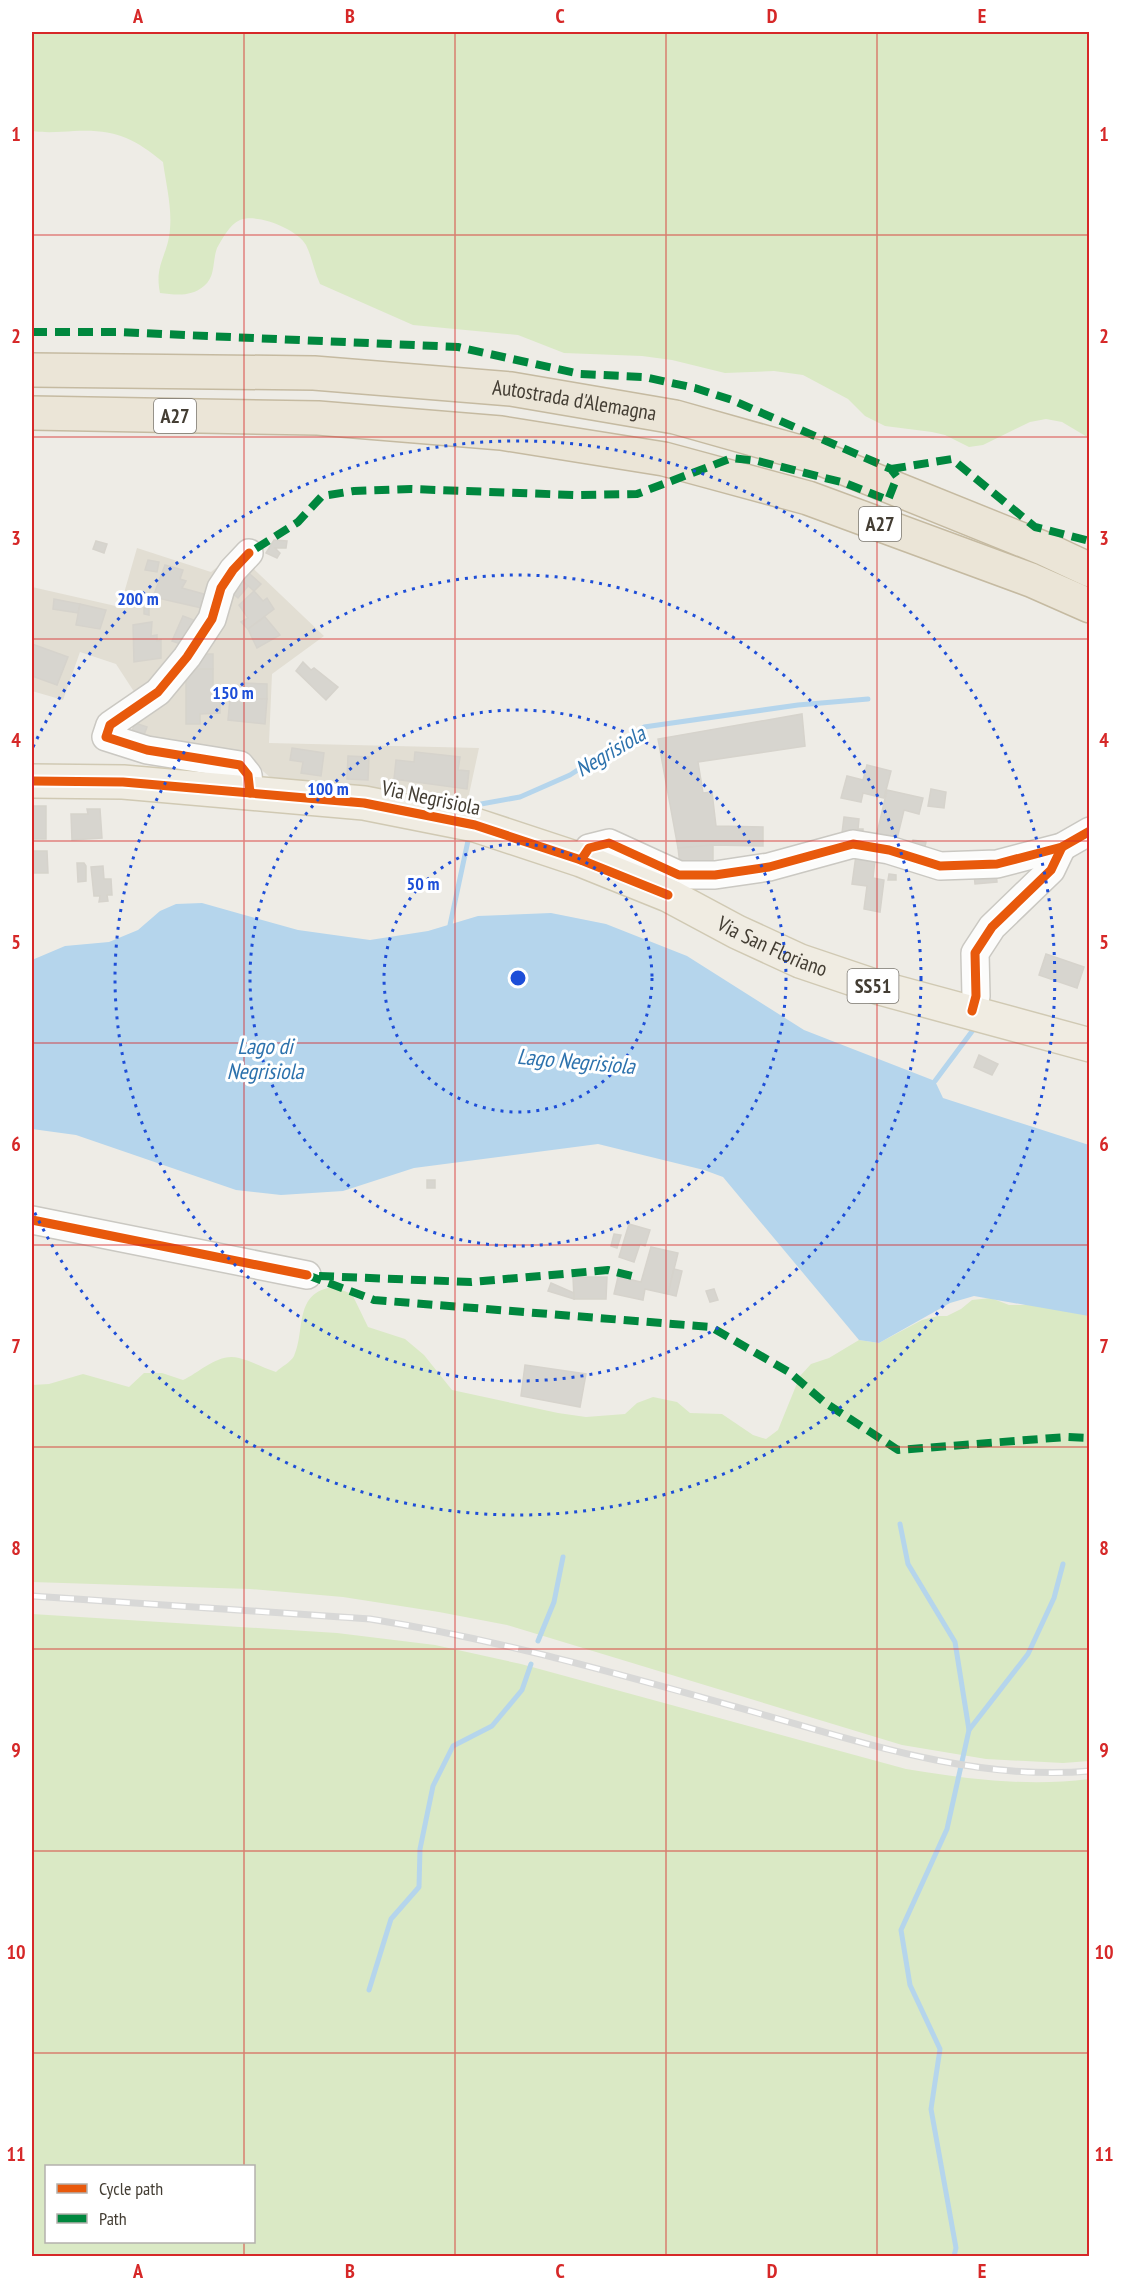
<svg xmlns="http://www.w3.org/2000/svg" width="1121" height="2288" viewBox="0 0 1121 2288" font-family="'PT Sans Narrow',sans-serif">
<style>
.residential{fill:#e2ded3}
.green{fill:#dae9c5;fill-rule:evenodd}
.water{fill:#b5d5ec}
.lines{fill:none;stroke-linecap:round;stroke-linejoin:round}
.stream{stroke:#b5d5ec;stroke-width:5}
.building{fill:#d7d5cf;stroke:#d6d3cc;stroke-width:1.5}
.minor-casing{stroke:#cac8c2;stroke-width:30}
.major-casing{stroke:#d0c9b3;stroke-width:36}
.highway-casing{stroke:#c5baa1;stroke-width:36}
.minor{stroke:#fcfcfb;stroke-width:27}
.major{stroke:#f0ece2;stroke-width:33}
.highway{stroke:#ebe5d7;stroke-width:33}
.rail-casing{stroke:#d8d8d7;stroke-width:7}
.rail{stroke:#fff;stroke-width:4.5;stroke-dasharray:14;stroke-linecap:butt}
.quiet{stroke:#00873e;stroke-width:8;stroke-dasharray:15 8;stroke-linecap:butt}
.cycleway-casing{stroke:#fff;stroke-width:13}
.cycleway{stroke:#e8590c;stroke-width:9}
.grid{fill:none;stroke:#d62828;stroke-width:1.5;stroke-opacity:0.55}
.ring{fill:none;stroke:#1d4ed8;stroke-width:3;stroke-dasharray:3 6}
.labels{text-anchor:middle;stroke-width:6;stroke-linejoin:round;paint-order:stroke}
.shield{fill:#fff;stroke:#7b7770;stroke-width:1.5}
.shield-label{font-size:20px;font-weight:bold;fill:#433d33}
.street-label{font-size:21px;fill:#433d33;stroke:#fff}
.water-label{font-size:22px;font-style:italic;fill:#2d72ad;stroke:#fff}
.centre{fill:#1d4ed8;stroke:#fff;stroke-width:3}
.ring-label{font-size:18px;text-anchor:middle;font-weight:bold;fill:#1d4ed8;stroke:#fff;stroke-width:6;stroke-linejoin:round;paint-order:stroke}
.neatline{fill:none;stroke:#d62828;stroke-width:2}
.grid-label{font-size:20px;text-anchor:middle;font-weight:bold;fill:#d62828}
</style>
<rect width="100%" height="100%" fill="#eeece6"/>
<path class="residential" d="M137 548 211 572 236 552 324 636 272 674 269 743 479 748 468 799 271 778 251 761 133 738 144 707 116 664 80 652 63 700 32 691V587L120 607Z"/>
<g class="green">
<path d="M32 32H1089V438L1062 422 1046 419 1030 422 983 445 969 447 945 435 932 432 885 426 865 416 848 399 803 375 774 371 725 373 672 360 642 356 564 353 518 335 413 325 320 284C314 271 312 257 306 245 297 229 257 213 240 220 230 224 222 239 217 248 212 262 216 276 204 286 191 297 176 295 160 293 154 264 168 256 170 229 172 207 166 184 163 162 133 137 114 129 74 131 60 132 45 133 32 131Z"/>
<path d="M334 1287 352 1294 368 1327 405 1339 424 1355 452 1390 558 1413 586 1417 625 1414 637 1403 653 1397 677 1402 690 1413 722 1414 753 1435 766 1439 778 1430 800 1376 811 1364 829 1358 859 1340 879 1343 922 1320 938 1316H947L961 1309 972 1300 991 1298 1009 1305H1023L1038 1301 1087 1310 1089 1316V1761L1063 1763 986 1759 902 1745 507 1625 439 1612 343 1597 250 1589 32 1582V1385L49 1384 83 1374 129 1387 144 1373H162L183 1380C200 1372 219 1352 239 1358 251 1361 264 1368 276 1372 281 1367 291 1362 294 1356 306 1330 293 1292 334 1287Z"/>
<path d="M32 1614 337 1633 435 1645 521 1664 906 1769C967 1779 1028 1787 1089 1779V2256H32ZM254 2166V2242H46V2166Z"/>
</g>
<path class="water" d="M202 903 298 930 370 940 428 931 478 916 551 913 606 924 687 956 804 1030 935 1081 943 1098 1089 1145V1316L974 1296 950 1303 879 1343 859 1340 723 1177 704 1170 598 1144 414 1168 343 1191 281 1195 236 1190 76 1135 32 1129V960L65 946 109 942 138 930 160 911 176 904Z"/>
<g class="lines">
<g class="stream">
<path d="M475 812 481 804 520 797 570 775 644 727 798 705 868 699"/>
<path d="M450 925 469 836"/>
<path d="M935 1081 976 1026"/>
<path d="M900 1524 908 1564 955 1642 969 1730"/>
<path d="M538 1641 554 1602 563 1557"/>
<path d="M369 1990 391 1919 419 1887 420 1849 433 1786 453 1746 492 1726 522 1690 531 1664"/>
<path d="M954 2256 956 2248 931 2109 940 2049 910 1985 901 1930 947 1829 969 1730 1028 1654 1054 1598 1063 1564"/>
</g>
</g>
<g class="building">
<path d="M274 540 287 541 286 548H275L280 553 277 558 266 553Z"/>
<path d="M96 541 107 544 104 553 93 549Z"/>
<path d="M148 560 159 562 157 572 145 570Z"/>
<path d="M165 565 183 570 180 579 186 581 182 588 215 597 211 610 153 597Z"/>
<path d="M243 568 261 584 254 591 236 575Z"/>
<path d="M236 575 248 586 238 598 225 587Z"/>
<path d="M254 591 263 601 267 598 274 609 248 629 241 622 248 618 239 605Z"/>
<path d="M54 599 80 604 78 613 53 609Z"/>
<path d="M80 604 106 610 100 629 76 625Z"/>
<path d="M149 607V615L144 614V608Z"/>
<path d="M183 616 204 624 183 645 172 641Z"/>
<path d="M265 617 280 635 257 648 248 629Z"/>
<path d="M152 622 151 636 157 635V641L161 640V658L134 662 133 625Z"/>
<path d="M32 644 68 657 57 685 32 676Z"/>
<rect x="197" y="654" width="16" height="15"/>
<path d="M303 662 311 670 314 668 338 687 326 700 296 671Z"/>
<path d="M186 669H213V695L220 694V713L200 714V724H186Z"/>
<path d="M244 683 267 684V699L244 698Z"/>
<path d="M230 698 267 699 265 724 228 720Z"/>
<path d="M802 714 805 746 698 762 703 793 712 792 716 826 763 827V846L713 845 678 848 658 739Z"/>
<path d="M135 723 147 727 144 735 132 731Z"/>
<path d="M292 748 324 753 321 776 301 773 303 762 290 760Z"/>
<path d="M415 752 460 757 458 770 469 771 467 789 394 779 396 760 414 762Z"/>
<path d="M348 756 369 757 368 780 347 779Z"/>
<path d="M867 765 891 771 884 798 863 793 861 802 841 798 847 776 863 780Z"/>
<path d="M931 789 946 792 944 808 928 806Z"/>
<path d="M887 790 923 798 919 814 904 810 895 847 875 842Z"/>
<rect x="32" y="806" width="14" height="33"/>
<path d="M87 809H100L102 838 72 840 71 814H88Z"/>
<path d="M844 817 859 819 858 829H863V835L842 833Z"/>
<path d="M913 840 926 842 924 851 912 849Z"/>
<path d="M713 845V861L680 865 678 848Z"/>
<path d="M857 848 876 851 873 878 884 880 880 912 864 909 867 886 852 884Z"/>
<path d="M32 851H47L48 873H33Z"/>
<path d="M77 863H84L86 866V881L78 882Z"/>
<path d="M103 866 104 879H111L112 895H107L108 901 99 902 100 896H94L91 867Z"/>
<path d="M996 872 997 882 975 884 974 874Z"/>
<path d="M889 874 896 875V880H888Z"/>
<path d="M1046 954 1084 967 1077 988 1039 975Z"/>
<path d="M979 1055 998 1064 992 1075 974 1067Z"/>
<rect x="427" y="1180" width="8" height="8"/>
<path d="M629 1224 650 1230 645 1246 640 1244 634 1262 619 1257Z"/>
<path d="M614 1234 621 1235 617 1248 611 1246Z"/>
<path d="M651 1247 678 1253 668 1294 645 1289 643 1300 614 1294 618 1277 641 1282Z"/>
<path d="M674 1269 682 1271 676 1296 668 1294Z"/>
<path d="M573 1277H607L606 1299H574Z"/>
<path d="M551 1283 574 1293V1299L548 1291Z"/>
<path d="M714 1289 718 1300 710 1302 706 1291Z"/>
<path d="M525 1365 586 1374 580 1407 521 1396Z"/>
</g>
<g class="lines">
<g class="minor-casing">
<g id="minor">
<path d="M249 553 233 570 221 588 212 619 187 657 158 692 110 725 106 737 147 750 240 765 248 775 250 793"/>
<path d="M581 860 589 848 609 843 679 875H715L769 867 853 844 889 850 940 866 997 864 1062 847 1090 831"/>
<path d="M972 1011 976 996 975 953 992 927 1051 870 1062 847"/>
<path d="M32 1220 307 1275"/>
</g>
</g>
<g class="major-casing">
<g id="major">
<path id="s1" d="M32 781 123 782 364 803 475 825 581 860 668 895 737 932 800 961 880 988 1090 1045"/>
</g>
</g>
<g class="highway-casing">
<g id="highway">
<path id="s2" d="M32 370 314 373 511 389 675 417 817 457 1045 549 1090 570"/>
<path d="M32 413 318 418 501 433 664 459 808 498 1031 580 1090 606"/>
</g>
</g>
<use href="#minor" class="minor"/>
<use href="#major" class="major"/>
<use href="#highway" class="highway"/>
<g class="rail-casing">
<path id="rail" d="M32 1596 370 1619C503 1640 632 1678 761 1714 867 1744 978 1781 1090 1771"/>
</g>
<use href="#rail" class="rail"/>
<g class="quiet">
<path d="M32 332H116L458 347 580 374 644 377 695 388 732 400 891 469 897 477 888 500 845 483 758 461 732 458 637 494 574 495 411 489 354 491 322 496 298 522 249 553"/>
<path d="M891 469 952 459 1035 527 1090 541"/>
<path d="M307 1275 374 1300 711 1327 789 1372 824 1402 898 1450 1066 1437 1090 1438"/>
<path d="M319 1276 471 1282 608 1270 632 1276"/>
</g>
<g class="cycleway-casing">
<g id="cycleway">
<path d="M249 553 233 570 221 588 212 619 187 657 158 692 110 725 106 737 147 750 240 765 248 775 250 793"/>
<path d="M32 781 123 782 364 803 475 825 581 860 668 895"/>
<path d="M581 860 589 848 609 843 679 875H715L769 867 853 844 889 850 940 866 997 864 1062 847 1090 831"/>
<path d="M972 1011 976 996 975 953 992 927 1051 870 1062 847"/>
<path d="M32 1220 307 1275"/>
</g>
</g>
<use href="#cycleway" class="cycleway"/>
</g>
<path class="grid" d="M244 32V2166M455 32V2256M666 32V2256M877 32V2256M32 235H1090M32 437H1090M32 639H1090M32 841H1090M32 1043H1090M32 1245H1090M32 1447H1090M32 1649H1090M32 1851H1090M32 2053H1090M244 2242V2256"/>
<g class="ring">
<circle cx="518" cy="978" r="134"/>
<circle cx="518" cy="978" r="268"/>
<circle cx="518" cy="978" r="403"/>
<path d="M33 747A537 537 0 1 1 33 1209"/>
</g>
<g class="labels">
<g class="shield">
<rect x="154" y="399" width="42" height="34" rx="4.5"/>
<rect x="859" y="507" width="42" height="34" rx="4.5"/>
<rect x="847.5" y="969" width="51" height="34" rx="4.5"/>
</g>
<g class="shield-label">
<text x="175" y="423">A27</text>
<text x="880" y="531">A27</text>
<text x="873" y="993">SS51</text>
</g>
<g class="street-label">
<text dy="7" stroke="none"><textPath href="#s2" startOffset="544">Autostrada d'Alemagna</textPath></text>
<text transform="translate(431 798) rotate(12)" y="7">Via Negrisiola</text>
<text dy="7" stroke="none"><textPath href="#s1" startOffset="768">Via San Floriano</textPath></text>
</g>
<g class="water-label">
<text transform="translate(610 751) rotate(-31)" y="8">Negrisiola</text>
<text x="265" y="1054">Lago di<tspan x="265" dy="25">Negrisiola</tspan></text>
<text transform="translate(576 1061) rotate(5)" y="8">Lago Negrisiola</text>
</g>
</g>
<circle cx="518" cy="978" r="9" class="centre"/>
<g class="ring-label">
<text x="138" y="605">200 m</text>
<text x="233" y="699">150 m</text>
<text x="328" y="795">100 m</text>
<text x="423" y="890">50 m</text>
</g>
<rect width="1121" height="2288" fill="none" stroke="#ffffff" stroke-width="66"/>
<rect x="45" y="2165" width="210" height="78" fill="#ffffff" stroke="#b4b1ad" stroke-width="1.5"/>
<rect x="57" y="2184" width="30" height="9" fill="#e8590c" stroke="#b4b1ad" stroke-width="1.5"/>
<text x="99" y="2195" font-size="18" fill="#433d33">Cycle path</text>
<rect x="57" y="2214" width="30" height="9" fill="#00873e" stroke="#b4b1ad" stroke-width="1.5"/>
<text x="99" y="2225" font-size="18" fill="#433d33">Path</text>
<rect x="33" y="33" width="1055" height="2222" class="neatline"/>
<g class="grid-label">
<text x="138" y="23">A</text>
<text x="350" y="23">B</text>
<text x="560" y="23">C</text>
<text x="772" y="23">D</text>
<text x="982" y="23">E</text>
<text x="16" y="141">1</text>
<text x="1104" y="141">1</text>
<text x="16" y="343">2</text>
<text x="1104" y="343">2</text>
<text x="16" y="545">3</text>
<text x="1104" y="545">3</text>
<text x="16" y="747">4</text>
<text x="1104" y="747">4</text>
<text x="16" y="949">5</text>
<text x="1104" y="949">5</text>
<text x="16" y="1151">6</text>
<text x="1104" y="1151">6</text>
<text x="16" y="1353">7</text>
<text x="1104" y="1353">7</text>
<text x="16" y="1555">8</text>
<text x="1104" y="1555">8</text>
<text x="16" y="1757">9</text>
<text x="1104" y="1757">9</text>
<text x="16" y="1959">10</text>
<text x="1104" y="1959">10</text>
<text x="16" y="2161">11</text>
<text x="1104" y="2161">11</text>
<text x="138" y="2278">A</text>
<text x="350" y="2278">B</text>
<text x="560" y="2278">C</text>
<text x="772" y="2278">D</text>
<text x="982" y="2278">E</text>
</g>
</svg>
